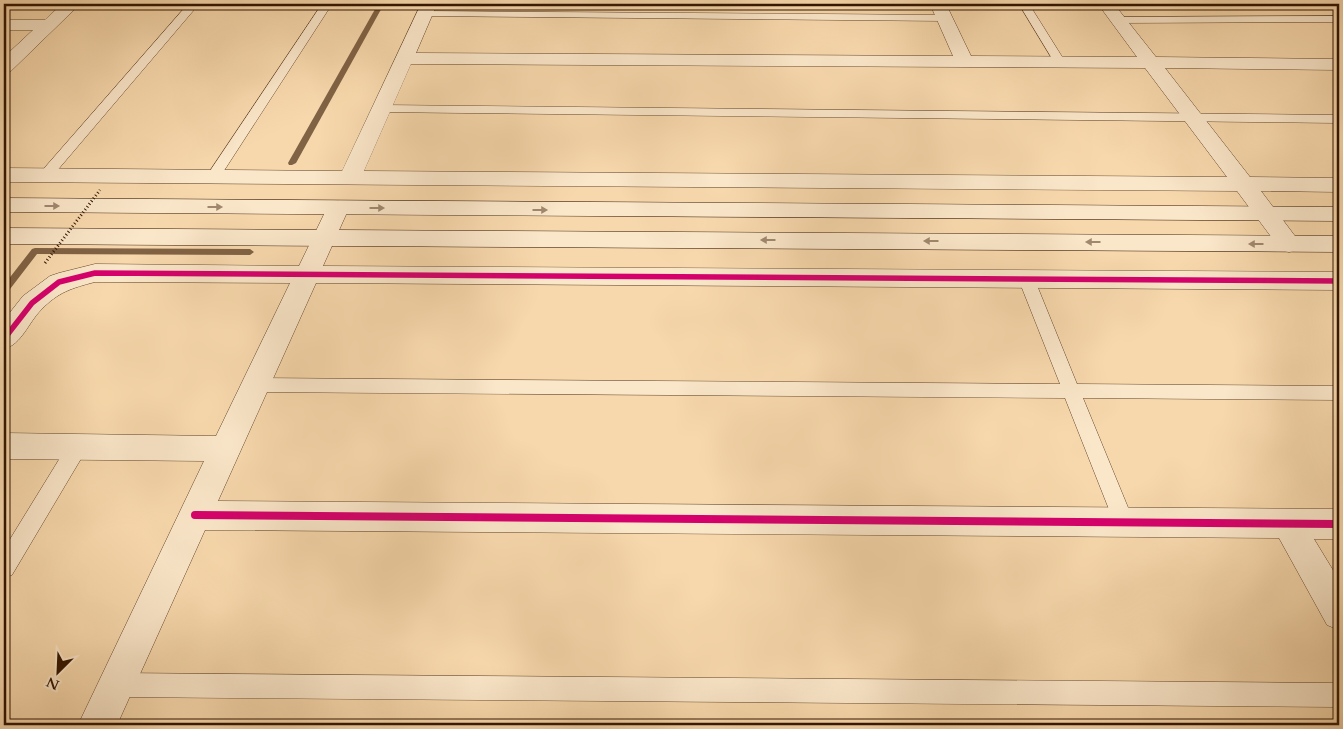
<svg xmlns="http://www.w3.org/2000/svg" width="1343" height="729" viewBox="0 0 1343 729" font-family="Cardo,serif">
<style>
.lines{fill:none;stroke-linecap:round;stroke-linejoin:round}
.stream{fill:#806244;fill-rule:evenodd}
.lane-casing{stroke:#63462b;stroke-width:1}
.street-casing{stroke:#63462b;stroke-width:1}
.secondary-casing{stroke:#321500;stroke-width:1}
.lane{fill:#fae6c9;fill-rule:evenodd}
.street{fill:#fae6c9;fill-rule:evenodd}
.secondary{fill:#fae6c9;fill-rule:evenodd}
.path-bridge{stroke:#321500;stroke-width:3;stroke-dasharray:1 2.5;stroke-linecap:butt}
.cycleway-far1-casing{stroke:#fae6c9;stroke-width:9}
.cycleway-casing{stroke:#fae6c9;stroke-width:11}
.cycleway-far1{stroke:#d6006c;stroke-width:5.5}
.cycleway{stroke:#d6006c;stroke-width:8}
.oneway{fill:#a0886f}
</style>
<rect width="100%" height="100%" fill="#f7d8ac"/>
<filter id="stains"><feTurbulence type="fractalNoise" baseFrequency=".004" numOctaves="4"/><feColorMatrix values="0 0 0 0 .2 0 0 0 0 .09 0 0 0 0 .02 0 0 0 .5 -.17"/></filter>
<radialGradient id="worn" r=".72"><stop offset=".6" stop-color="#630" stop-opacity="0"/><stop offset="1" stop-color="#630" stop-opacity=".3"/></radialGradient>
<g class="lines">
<g class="stream">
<path d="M378 4H384L296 163 292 165H289L288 163Z"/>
<path d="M35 248 250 249 254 252 250 255 37 254 7 293 4 294V285L32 249Z"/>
</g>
<g class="lane-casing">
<g id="lane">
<path d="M188 4H199L50 179H40L38 176 40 173Z"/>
<path d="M322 4H332L218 180H208L206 177Z"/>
<path d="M1019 4H1029L1066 63 1064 65H1056Z"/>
<path d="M424 11 945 15 950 18 945 21 420 16 419 14Z"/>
<path d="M1339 16V22L1118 23 1113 20 1118 17Z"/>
<path d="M381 105 1339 115V123L377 112 375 109 377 106Z"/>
<path d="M1026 272 1032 274 1034 278 1077 384 1339 386V400L1083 398 1134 522 1131 529 1124 531 1117 529 1114 522 1065 398 255 392 249 390 246 385 249 380 255 378 1060 384 1018 278 1020 274Z"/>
<path d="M78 438 85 440 88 446 85 452 12 575 4 578V549L71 440Z"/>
<path d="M116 673 1339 683V707L116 697 108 693 104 685 108 677Z"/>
</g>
</g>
<g class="street-casing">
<g id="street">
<path d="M62 4H80L11 71 4 73V57L33 30H4V20H45Z"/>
<path d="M421 4H437L416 53 953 56 930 4H946L971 56 1137 57 1098 4H1114L1156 57 1339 59V70L1165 68 1250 177 1339 178V192L1261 191 1301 244 1297 250 1289 252 1281 250 1237 191 4 182V168L342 171ZM411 64 1145 68 1227 177 364 171Z"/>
<path d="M338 201 346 203 349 208 323 266 1339 272V290L316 283 218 501 1339 509V539H1314L1339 580V630L1327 625 1279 538 205 530 117 725H78L204 461 4 459V433L216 436 290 283 95 282C72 288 58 292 41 310 28 323 22 344 4 349V320L23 296 50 276 59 273 95 264 299 266 327 208 330 203Z"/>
</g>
</g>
<g class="secondary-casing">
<g id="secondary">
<path d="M4 198 1339 207V221L4 212Z"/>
<path d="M4 228 1339 236V252L4 244Z"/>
</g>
</g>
<use href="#lane" class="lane"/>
<use href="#street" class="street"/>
<use href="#secondary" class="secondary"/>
<path class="path-bridge" d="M45 263 100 190"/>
<g class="cycleway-far1-casing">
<path id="cycleway-far1" d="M4 339 32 303 59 282 95 273 1339 281"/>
</g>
<g class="cycleway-casing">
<path id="cycleway" d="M195 515 1339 524"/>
</g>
<use href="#cycleway-far1" class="cycleway-far1"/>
<use href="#cycleway" class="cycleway"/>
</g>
<defs><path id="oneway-solid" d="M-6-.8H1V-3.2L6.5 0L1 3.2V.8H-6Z" transform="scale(1.25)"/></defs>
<g class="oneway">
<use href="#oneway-solid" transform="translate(52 206)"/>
<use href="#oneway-solid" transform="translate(215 207)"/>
<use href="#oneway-solid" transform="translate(377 208)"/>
<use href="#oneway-solid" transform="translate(540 210)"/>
<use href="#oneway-solid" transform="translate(768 240) rotate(-180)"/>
<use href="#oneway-solid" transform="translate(931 241) rotate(-180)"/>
<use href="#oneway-solid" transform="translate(1093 242) rotate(-180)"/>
<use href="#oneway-solid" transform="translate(1256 244) rotate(-180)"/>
</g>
<rect width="1343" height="729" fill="none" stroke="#f7d8ac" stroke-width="20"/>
<rect x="5" y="5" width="1333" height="719" fill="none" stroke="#321500" stroke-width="2.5"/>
<rect x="10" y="10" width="1323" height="709" fill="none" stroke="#321500"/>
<g transform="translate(58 672) rotate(204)" stroke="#fae6c9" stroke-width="4" paint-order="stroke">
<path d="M0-4L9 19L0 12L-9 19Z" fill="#321500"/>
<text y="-8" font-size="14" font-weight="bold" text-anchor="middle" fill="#321500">N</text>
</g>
<rect width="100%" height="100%" filter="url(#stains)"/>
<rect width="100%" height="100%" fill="url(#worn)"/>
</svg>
